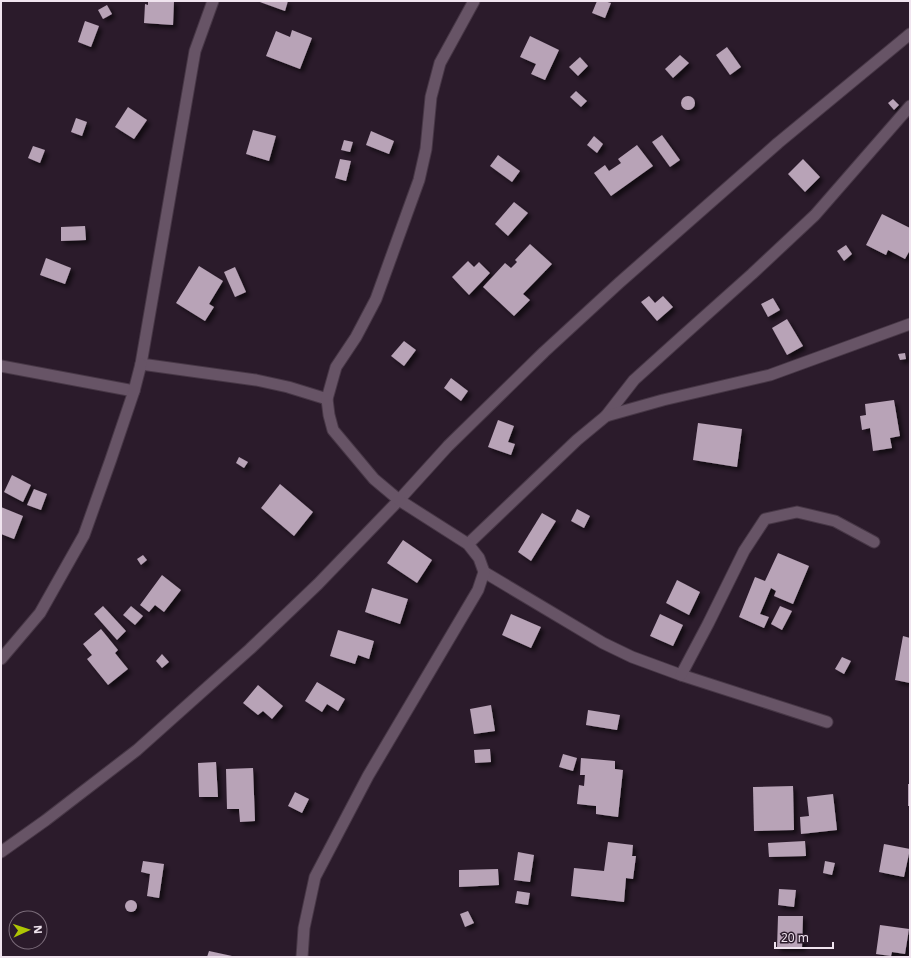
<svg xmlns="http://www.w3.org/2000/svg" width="911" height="958" viewBox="0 0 911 958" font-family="'Noto Sans',sans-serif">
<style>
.building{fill:#b8a3b7;filter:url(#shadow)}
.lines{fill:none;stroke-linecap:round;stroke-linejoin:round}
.minor-casing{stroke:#473746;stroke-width:13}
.tertiary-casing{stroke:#473746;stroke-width:13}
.minor{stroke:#675466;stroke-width:11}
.tertiary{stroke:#675466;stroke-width:11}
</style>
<defs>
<filter id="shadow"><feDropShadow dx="3.5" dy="3.5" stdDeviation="2" flood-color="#0009"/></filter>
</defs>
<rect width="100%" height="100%" fill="#2b1b2b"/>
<g class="building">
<path d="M148 1H174L173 25 144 23 145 4 148 5Z"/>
<path d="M257 1H288L285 11Z"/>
<path d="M597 1H604L611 3 605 18 592 13Z"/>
<path d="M107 5 112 14 103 19 98 10Z"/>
<path d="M85 21 99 26 91 47 78 42Z"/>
<path d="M292 30 312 38 300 69 266 56 276 31 290 37Z"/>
<path d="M530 36 559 50 545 80 531 74 536 64 520 57Z"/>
<path d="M727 47 741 67 730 75 716 55Z"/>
<path d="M680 55 689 63 673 78 665 69Z"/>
<path d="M580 57 588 66 578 76 569 67Z"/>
<path d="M576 91 587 101 581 107 570 97Z"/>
<circle cx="688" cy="103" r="7"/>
<path d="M893 99 899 105 894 110 888 103Z"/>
<path d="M128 107 147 120 134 139 115 127Z"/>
<path d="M76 118 87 122 82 136 71 132Z"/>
<path d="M253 130 276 136 269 161 246 154Z"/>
<path d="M371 131 394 141 389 154 366 145Z"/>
<path d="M662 135 680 160 670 167 652 142Z"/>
<path d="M594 136 603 144 597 153 587 145Z"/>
<path d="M344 140 353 142 350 152 341 150Z"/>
<path d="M637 145 653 166 611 196 594 173 605 165 609 171 621 163 618 159Z"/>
<path d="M33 146 45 150 40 163 28 158Z"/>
<path d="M498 155 520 171 512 182 490 166Z"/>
<path d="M340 159 351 161 346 181 335 178Z"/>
<path d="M803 159 820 177 805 192 788 174Z"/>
<path d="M514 202 528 213 508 236 495 224Z"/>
<path d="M882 214 910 228V250L905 259 888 250 886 255 866 245Z"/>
<path d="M85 226 86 240 61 241V227Z"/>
<path d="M530 244 552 264 523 294 530 300 514 316 483 287 505 263 511 268 517 262 515 260Z"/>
<path d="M846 245 852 254 844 261 837 251Z"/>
<path d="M46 258 71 268 65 284 40 275Z"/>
<path d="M468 261 474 267 479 262 490 273 469 295 452 277Z"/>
<path d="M199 266 223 281 209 304 214 307 205 321 176 303Z"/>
<path d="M235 267 246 292 235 297 224 272Z"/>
<path d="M649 296 655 303 663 296 673 307 657 321 641 302Z"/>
<path d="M773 298 780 310 768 317 761 304Z"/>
<path d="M787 319 803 346 787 355 772 328Z"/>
<path d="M404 341 416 350 404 366 391 356Z"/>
<path d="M905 353 906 359 900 360 898 354Z"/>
<path d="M451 378 468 391 461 401 444 388Z"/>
<path d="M894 400 900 436 890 438 892 448 873 451 870 428 862 430 860 416 866 415 865 404Z"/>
<path d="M498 420 514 426 508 442 515 444 511 455 488 447Z"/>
<path d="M698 423 742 429 737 467 693 460Z"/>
<path d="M239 457 248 462 244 468 236 463Z"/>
<path d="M12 475 31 485 23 502 4 492Z"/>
<path d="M280 484 313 512 294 536 261 508Z"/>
<path d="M34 489 47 494 41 510 27 505Z"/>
<path d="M1 507 23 516 14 539 1 534Z"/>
<path d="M577 509 590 516 584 528 571 521Z"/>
<path d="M542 513 556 521 531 561 518 552Z"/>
<path d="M403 540 432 560 417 583 387 563Z"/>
<path d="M778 553 809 566 793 604 774 596 776 591 771 588 760 614 769 617 764 628 739 617 755 577 765 581Z"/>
<path d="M143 555 147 560 141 565 137 559Z"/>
<path d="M162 575 181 590 164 612 155 605 149 612 140 605Z"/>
<path d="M677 580 700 592 689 615 666 603Z"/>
<path d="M372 588 408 599 400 624 365 612Z"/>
<path d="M103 606 126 631 117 640 94 614Z"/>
<path d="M131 606 143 616 135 625 123 615Z"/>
<path d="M780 606 792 611 782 630 771 624Z"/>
<path d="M511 614 541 627 531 648 502 635Z"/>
<path d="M660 614 683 625 673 646 650 636Z"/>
<path d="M101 629 118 650 115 653 128 669 108 685 87 659 92 655 83 644Z"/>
<path d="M338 630 374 641 369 659 358 655 355 664 330 656Z"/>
<path d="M903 636 910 638V683L895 680Z"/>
<path d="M162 654 169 662 162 668 156 661Z"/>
<path d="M842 657 851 661 844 674 835 669Z"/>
<path d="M317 682 345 699 338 711 327 704 322 712 305 701Z"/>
<path d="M258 685 283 706 272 719 263 711 258 715 243 703Z"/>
<path d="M491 705 495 731 474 734 470 709Z"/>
<path d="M588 710 620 715 617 730 586 725Z"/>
<path d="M490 749 491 762 475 763 474 750Z"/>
<path d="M563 754 577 758 573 771 559 767Z"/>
<path d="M581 758 615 761V769L623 770 618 817 596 814V806L577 804 579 785 584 786 585 775H580Z"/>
<path d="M216 762 218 797H199L198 763Z"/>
<path d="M253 768 255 821 240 822 239 809H227L226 769Z"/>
<rect x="908" y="784" width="2" height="22"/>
<path d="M793 786 794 830 754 831 753 787Z"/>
<path d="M295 792 309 799 302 813 288 806Z"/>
<path d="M833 794 837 830 801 834 800 817 809 816 807 797Z"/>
<path d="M805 841 806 856 769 857 768 843Z"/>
<path d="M608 842 633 845 632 856H636L633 879 626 878 624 902 571 896 574 868 604 871Z"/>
<path d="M884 844 910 849 904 877 879 872Z"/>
<path d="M518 852 534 855 530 882 514 880Z"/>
<path d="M143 861 164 864 159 898 147 896 150 874 141 872Z"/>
<path d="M825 861 835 863 832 875 823 873Z"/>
<path d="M498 869 499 885 459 887V870Z"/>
<path d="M779 889 796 890 794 907 778 905Z"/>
<path d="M517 891 530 893 528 905 515 903Z"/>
<circle cx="131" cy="906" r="6"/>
<path d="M468 911 474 923 465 927 460 914Z"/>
<path d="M778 916H803L802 948H777Z"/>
<path d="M880 925 909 929 905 954 892 952 891 956 876 954Z"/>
<path d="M209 951 232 956V957H207Z"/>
</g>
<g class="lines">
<g class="minor-casing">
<g id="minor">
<path d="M213 1 195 51 141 364 256 380 288 387 327 399"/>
<path d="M1 366 134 391"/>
<path d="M606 416 634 380 686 333 752 274 815 215 910 106"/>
<path d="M468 544 577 440 606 416 663 400 770 375 910 324"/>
<path d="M484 572 603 643 632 657 681 675 827 722"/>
<path d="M1 659 40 613 84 535 111 459 134 391 141 364"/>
<path d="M681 675 708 624 744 551 765 519 797 512 835 521 874 542"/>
<path d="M1 852 46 820 137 750 250 649 318 584 399 500 448 446 544 352 619 283 778 143 910 34"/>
</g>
</g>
<g class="tertiary-casing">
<path id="tertiary" d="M302 957 304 928 315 877 368 776 478 590 484 572 479 558 468 544 399 500 374 479 333 430 329 415 327 399 336 367 356 337 376 299 419 180 426 149 431 97 440 63 474 1"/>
</g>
<use href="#minor" class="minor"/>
<use href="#tertiary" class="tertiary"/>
</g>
<rect width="911" height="958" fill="none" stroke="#f0e4ef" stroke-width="4"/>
<g transform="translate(28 930) rotate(87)"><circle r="19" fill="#2b1b2b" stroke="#7a6b79"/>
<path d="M0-3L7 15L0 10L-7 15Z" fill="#afc504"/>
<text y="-6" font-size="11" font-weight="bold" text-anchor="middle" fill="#f0e4ef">N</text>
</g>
<path d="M775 942v6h58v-6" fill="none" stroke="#f0e4ef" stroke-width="2"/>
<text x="781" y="942" font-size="12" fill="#f0e4ef" stroke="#2b1b2b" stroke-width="3" paint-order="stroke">20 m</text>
</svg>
